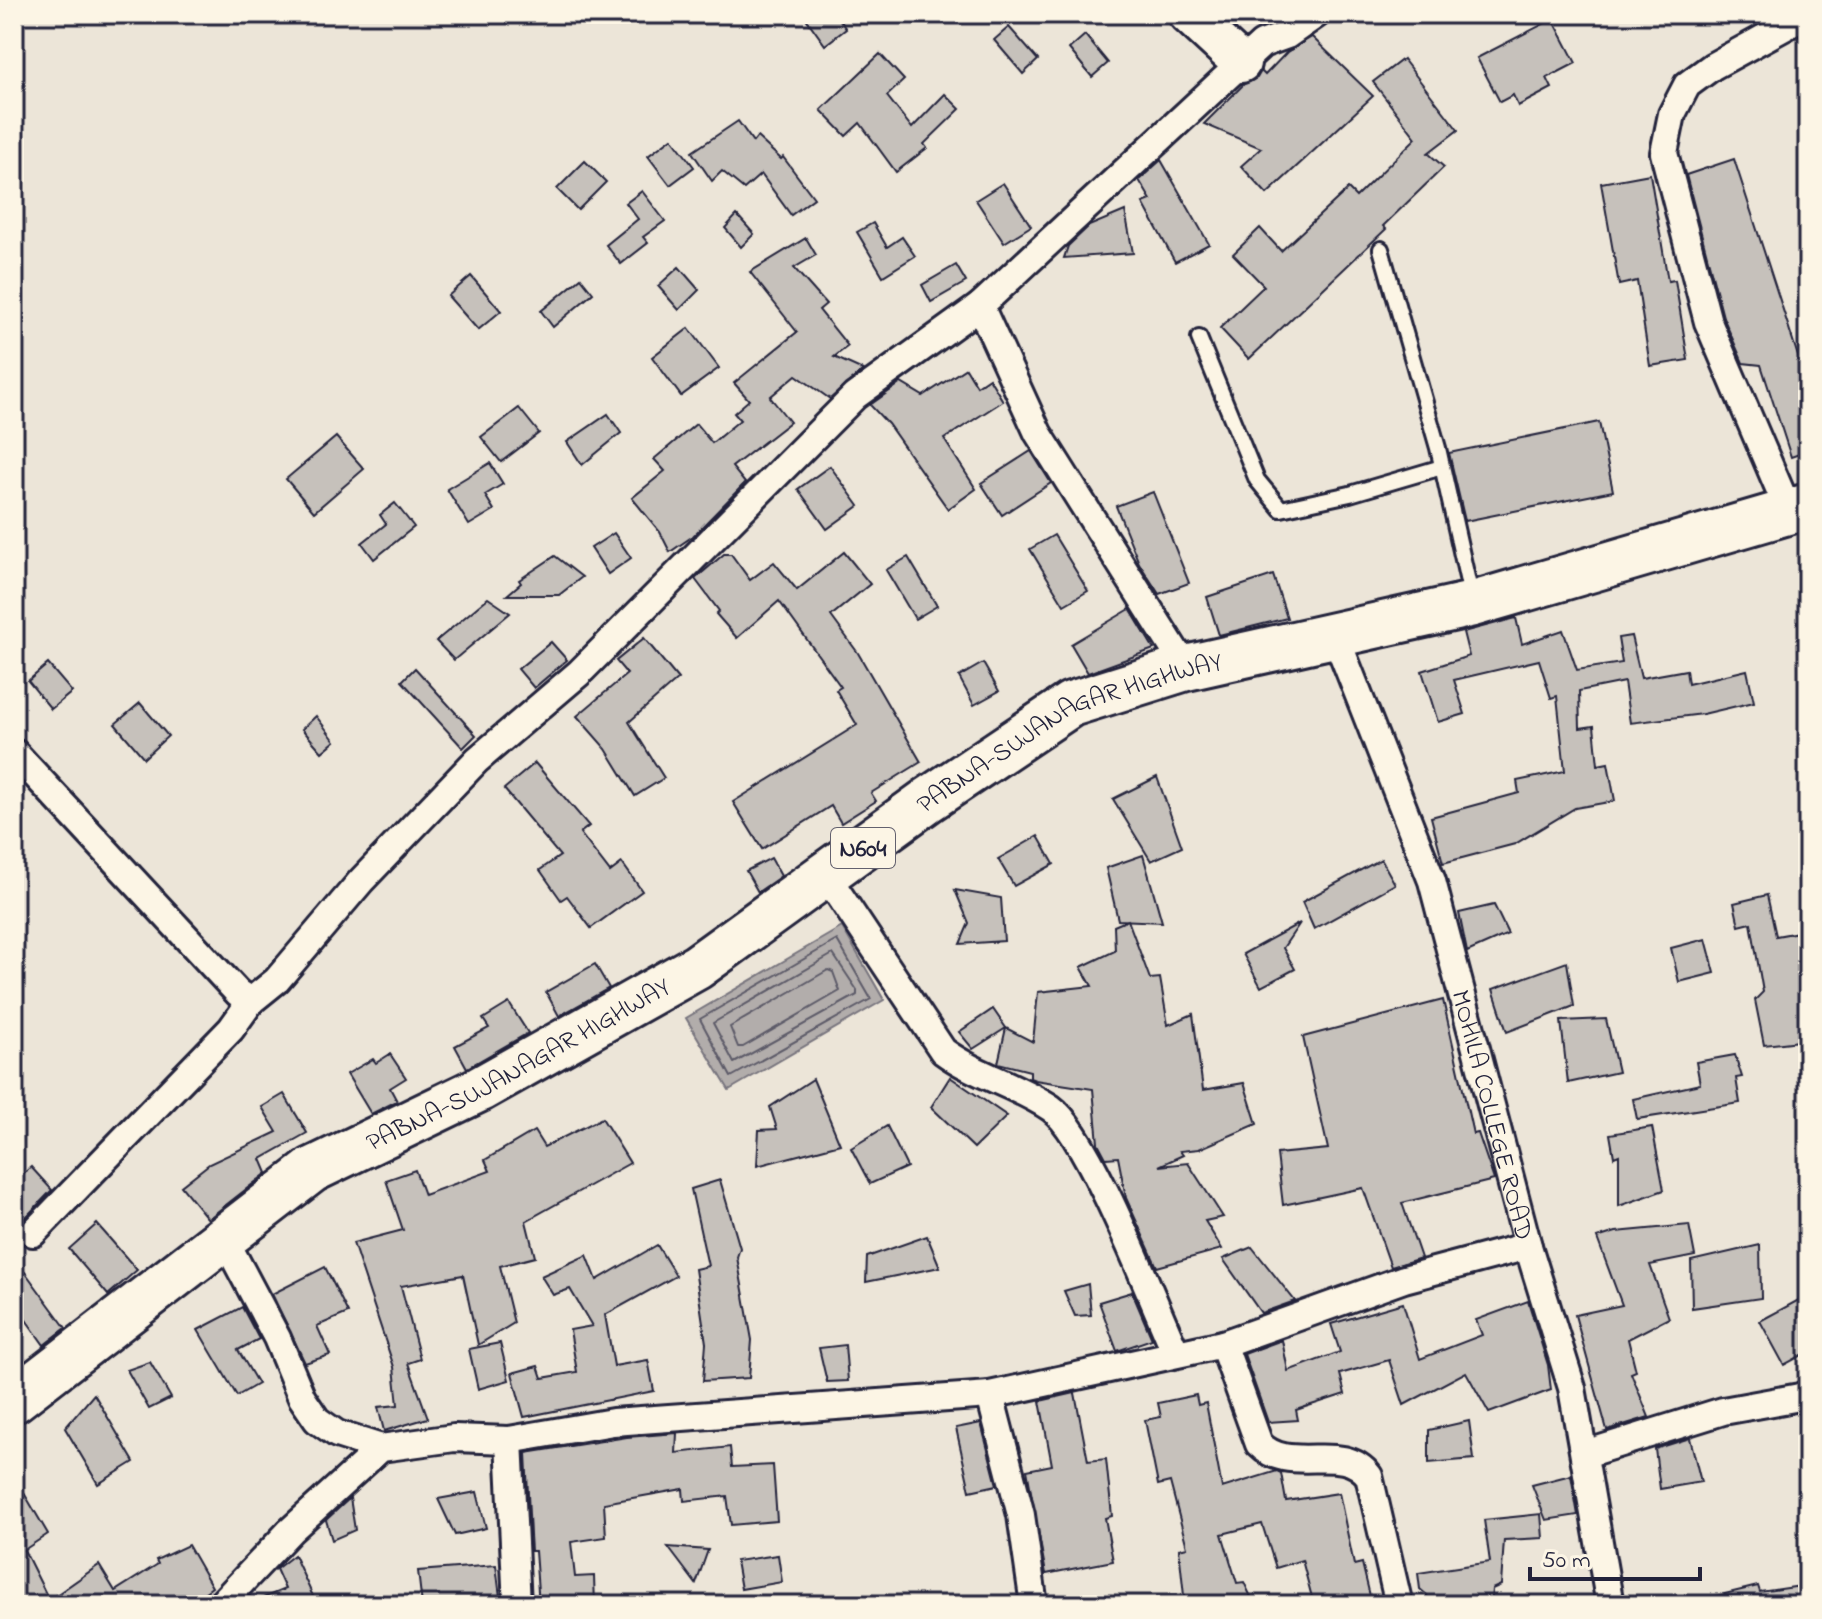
<svg xmlns="http://www.w3.org/2000/svg" width="1822" height="1619" viewBox="0 0 1822 1619" font-family="'Indie Flower',sans-serif">
<style>
.built{fill:#ece5d8}
.water{fill:#b2adab;stroke:#78757e;stroke-width:2}
.lines{fill:none;stroke-linecap:round;stroke-linejoin:round}
.shore{stroke:#5c5a68;stroke-width:2}
.building{fill:#c6c1bb;stroke:#22223b;stroke-width:2}
.lane-casing{stroke:#22223b;stroke-width:20}
.street-casing{stroke:#22223b;stroke-width:32}
.secondary-casing{stroke:#22223b;stroke-width:44}
.highway-casing{stroke:#22223b;stroke-width:50}
.lane{stroke:#fcf5e5;stroke-width:14}
.street{stroke:#fcf5e5;stroke-width:26}
.secondary{stroke:#fcf5e5;stroke-width:38}
.highway{stroke:#fcf5e5;stroke-width:44}
.labels{text-anchor:middle;stroke-width:6;stroke-linejoin:round;paint-order:stroke}
.shield{fill:#fcf5e5;stroke:#63616e;stroke-width:2}
.shield-label{font-size:24px;font-weight:bold;fill:#22223b}
.street-label{font-size:26px;fill:#22223b;stroke:#fcf5e5}
</style>
<rect width="100%" height="100%" fill="#fcf5e5"/>
<filter id="ink" filterUnits="userSpaceOnUse"><feTurbulence type="fractalNoise" baseFrequency=".0125" numOctaves="2"/><feDisplacementMap in="SourceGraphic" scale="16" xChannelSelector="R" yChannelSelector="G"/><feConvolveMatrix kernelMatrix="1 2 1 2 8 2 1 2 1" color-interpolation-filters="sRGB"/></filter>
<g filter="url(#ink)">
<rect class="built" x="14" y="14" width="1794" height="1591"/>
<path class="water" d="M842 927 884 1000 729 1090 686 1018Z"/>
<g class="lines">
<g class="shore">
<path d="M837 940 871 999 731 1077 700 1019Z"/>
<path d="M833 954 857 990V995L734 1063 713 1023Z"/>
<path d="M828 970 833 972 840 991 743 1047H738L730 1027Z"/>
</g>
</g>
<g class="building">
<path d="M803 14H836L846 29 825 45Z"/>
<path d="M1553 19 1576 63 1547 78 1552 88 1518 106 1513 95 1500 102 1477 58Z"/>
<path d="M1009 27 1038 60 1023 74 994 40Z"/>
<path d="M1085 35 1108 63 1092 77 1069 49Z"/>
<path d="M1312 37 1373 96 1267 194 1241 166 1261 148 1204 124 1244 84 1257 78 1261 71 1265 75 1287 52Z"/>
<path d="M880 54 904 80 887 96 912 128 945 94 960 109 924 144 927 148 896 172 860 123 846 136 821 110Z"/>
<path d="M1403 59 1458 130 1428 153 1444 167 1383 226 1386 229 1249 359 1220 328 1264 286 1233 254 1260 228 1281 251 1348 189 1356 197 1416 138 1373 82Z"/>
<path d="M738 121 753 142 757 137 781 159 783 157 814 198 791 215 761 174 744 189 722 171 712 181 692 152Z"/>
<path d="M672 138 694 167 670 185 648 156Z"/>
<path d="M1734 159 1808 387V451L1791 457 1761 365 1743 363 1723 317 1686 175Z"/>
<path d="M1161 160 1209 244 1175 262 1143 203 1151 200 1139 180Z"/>
<path d="M585 161 606 182 578 210 557 189Z"/>
<path d="M1650 174 1668 281 1675 280 1688 360 1650 366 1637 281 1619 285 1601 183Z"/>
<path d="M1003 183 1031 226 1004 243 976 200Z"/>
<path d="M642 191 665 221 643 237 648 243 621 264 606 245 638 219 626 203Z"/>
<path d="M1125 211 1133 253 1064 258 1068 246 1089 226Z"/>
<path d="M737 215 754 234 741 247 725 228Z"/>
<path d="M873 223 887 247 902 237 915 256 883 276 857 232Z"/>
<path d="M806 238 816 255 794 268 826 304 819 310 848 346 834 357 863 370 830 399 796 375 770 397 790 422 732 467 745 483 693 536 670 552 660 532 632 498 665 471 654 459 696 424 712 443 740 420 734 413 749 400 734 383 797 332 750 272Z"/>
<path d="M956 265 966 282 931 302 922 285Z"/>
<path d="M679 267 699 290 679 310 658 286Z"/>
<path d="M471 276 501 311 478 330 448 296Z"/>
<path d="M581 278 593 293 553 327 541 311Z"/>
<path d="M689 328 719 368 681 396 652 357Z"/>
<path d="M966 368 977 386 989 378 1003 401 944 439 976 489 948 509 888 424 870 405 901 383 923 396Z"/>
<path d="M519 408 539 433 501 462 481 437Z"/>
<path d="M608 414 621 433 582 465 567 442Z"/>
<path d="M1599 422 1613 491 1465 521 1449 453Z"/>
<path d="M336 437 364 469 314 512 286 479Z"/>
<path d="M1031 451 1051 483 1002 515 981 483Z"/>
<path d="M490 463 503 484 485 495 494 510 469 525 447 489Z"/>
<path d="M830 466 859 506 827 529 798 489Z"/>
<path d="M1153 492 1189 583 1159 594 1139 563 1116 506Z"/>
<path d="M395 503 414 527 374 559 362 543 386 524 380 515Z"/>
<path d="M614 533 631 558 608 574 591 548Z"/>
<path d="M1054 535 1088 591 1064 605 1030 549Z"/>
<path d="M844 552 870 584 831 616 858 653 921 762 871 793 876 801 841 823 831 806 762 849 733 802 857 725 836 690 841 687 779 601 737 638 716 614 719 611 695 579 724 554H731L750 580 774 562 797 590Z"/>
<path d="M555 556 582 577 559 595H507L521 583 519 580Z"/>
<path d="M908 557 937 606 915 619 886 570Z"/>
<path d="M1273 575 1287 618 1219 635 1207 597Z"/>
<path d="M488 598 510 613 454 660 436 641Z"/>
<path d="M1130 609 1154 649 1088 673 1071 644Z"/>
<path d="M1516 618 1522 644 1563 630 1577 670 1622 663 1618 638 1631 636 1641 678 1686 670 1688 684 1747 670 1754 702 1703 714 1630 723 1624 682 1579 691 1580 728 1594 726 1598 765 1608 763 1615 801 1575 808 1515 844 1443 863 1431 817 1519 793 1517 781 1565 771 1557 696 1551 698 1539 660 1454 680 1465 714 1438 722 1422 671 1469 656 1463 632Z"/>
<path d="M644 638 678 679 629 722 664 778 635 796 606 749 577 716 627 674 616 661Z"/>
<path d="M551 642 567 660 534 688 518 669Z"/>
<path d="M983 663 999 691 974 705 959 677Z"/>
<path d="M48 664 72 692 51 709 28 681Z"/>
<path d="M415 668 476 735 463 748 402 681Z"/>
<path d="M140 703 168 736 144 758 115 724Z"/>
<path d="M316 716 335 741 322 752 302 729Z"/>
<path d="M535 763 589 826 580 833 610 872 622 863 642 891 591 928 567 896 561 900 540 870 560 856 504 789Z"/>
<path d="M1157 777 1182 847 1151 861 1113 799Z"/>
<path d="M1038 836 1054 864 1014 886 998 859Z"/>
<path d="M1143 855 1162 922 1118 920 1106 868Z"/>
<path d="M771 858 781 876 758 892 746 871Z"/>
<path d="M1381 859 1395 884 1314 929 1302 902Z"/>
<path d="M955 890 1001 898 1004 941 960 944 969 923Z"/>
<path d="M1767 895 1776 936 1804 931 1808 953V1040L1764 1045 1755 1000 1763 992 1751 923 1739 926 1734 903Z"/>
<path d="M1494 905 1508 934 1467 952 1459 913Z"/>
<path d="M1128 920 1150 979 1160 978 1168 1025 1193 1014 1203 1090 1244 1083 1257 1124 1199 1149 1180 1151 1183 1155 1159 1166 1188 1163 1223 1217 1205 1221 1222 1249 1157 1267 1126 1198 1118 1157 1106 1158 1098 1143 1093 1089 1035 1080 1030 1078V1071L998 1063 1006 1028 1033 1042 1038 992 1092 986 1081 967 1115 951 1114 926Z"/>
<path d="M1300 923 1283 948 1295 969 1261 987 1243 954Z"/>
<path d="M1706 939 1715 973 1679 982 1671 948Z"/>
<path d="M1567 962 1574 1006 1507 1032 1493 989Z"/>
<path d="M595 964 609 988 559 1016 546 992Z"/>
<path d="M1443 1000 1473 1134 1478 1133 1494 1180 1402 1203 1421 1258 1391 1267 1363 1188 1283 1205 1277 1154 1328 1149 1303 1037Z"/>
<path d="M509 1003 528 1033 467 1068 455 1046 489 1028 483 1019Z"/>
<path d="M993 1009 1006 1028 973 1049 959 1032Z"/>
<path d="M1606 1019 1618 1072 1568 1083 1561 1021Z"/>
<path d="M390 1054 406 1078 390 1088 397 1101 371 1114 347 1074 373 1059 376 1063Z"/>
<path d="M1735 1055 1742 1077 1736 1078 1740 1103 1637 1119 1633 1099 1700 1084 1696 1062Z"/>
<path d="M950 1077 1007 1116 974 1148 931 1107Z"/>
<path d="M813 1079 840 1144 757 1166 759 1130 777 1129 770 1107Z"/>
<path d="M284 1094 307 1133 261 1159 267 1173 208 1219 181 1186 209 1164 277 1132 262 1107Z"/>
<path d="M602 1118 630 1163 526 1221 535 1257 500 1266 514 1323 478 1345 463 1275 401 1286 420 1359 408 1363 428 1418 384 1431 378 1407 398 1405 394 1367 353 1243 403 1230 386 1180 415 1170 424 1195 490 1171 485 1160 534 1131 544 1147Z"/>
<path d="M887 1126 907 1167 870 1184 851 1148Z"/>
<path d="M1652 1127 1664 1190 1619 1206V1155L1614 1157 1610 1134Z"/>
<path d="M31 1167 52 1190 25 1218 14 1206V1182Z"/>
<path d="M720 1180 740 1248 737 1257 752 1340 749 1378 703 1381 706 1343 695 1269 708 1266 691 1189Z"/>
<path d="M97 1224 137 1270 108 1295 69 1249Z"/>
<path d="M1689 1225 1695 1256 1650 1265 1669 1318 1628 1339 1636 1371 1631 1373 1649 1417 1607 1430 1575 1315 1622 1305 1597 1238 1616 1232Z"/>
<path d="M927 1236 940 1267 866 1282 867 1257Z"/>
<path d="M657 1245 676 1276 605 1315 614 1366 648 1360 654 1391 524 1417 512 1373 538 1366 542 1378 577 1372 570 1330 592 1326 570 1289 553 1295 541 1276 587 1255 597 1280Z"/>
<path d="M1760 1245 1761 1298 1692 1308 1691 1261Z"/>
<path d="M1252 1247 1295 1301 1261 1313 1223 1259Z"/>
<path d="M325 1267 348 1313 317 1326 330 1355 305 1363 272 1294Z"/>
<path d="M25 1272 66 1328 44 1345 14 1303V1279Z"/>
<path d="M1088 1284 1091 1315 1075 1316 1064 1291Z"/>
<path d="M1132 1292 1152 1339 1117 1351 1099 1302Z"/>
<path d="M1808 1295V1352L1784 1365 1760 1321Z"/>
<path d="M1528 1301 1548 1365 1551 1390 1489 1413 1466 1372 1404 1405 1389 1360 1340 1374 1345 1394 1296 1410 1298 1420 1268 1422 1244 1354 1282 1340 1288 1371 1340 1352 1331 1324 1403 1303 1420 1359 1482 1335 1476 1320Z"/>
<path d="M242 1307 259 1339 238 1350 258 1384 237 1396 198 1330Z"/>
<path d="M500 1343 509 1380 478 1389 469 1349Z"/>
<path d="M845 1345 848 1381 827 1382 819 1348Z"/>
<path d="M150 1362 171 1398 149 1409 127 1370Z"/>
<path d="M1075 1393 1088 1461 1106 1459 1112 1516 1105 1518 1113 1561 1046 1574 1027 1470 1052 1465 1040 1401Z"/>
<path d="M94 1394 134 1462 98 1484 65 1428Z"/>
<path d="M1196 1395 1198 1405 1206 1403 1222 1488 1277 1471 1281 1473 1286 1501 1339 1493 1354 1565 1362 1563 1371 1600 1353 1605H1314L1302 1560 1276 1568 1262 1524 1222 1534 1237 1583 1244 1582 1251 1597 1234 1605H1185L1179 1549 1187 1547 1170 1482 1158 1485 1145 1420 1161 1417 1158 1403Z"/>
<path d="M1469 1421 1474 1459 1429 1463V1430Z"/>
<path d="M981 1423 997 1485 970 1491 956 1428Z"/>
<path d="M677 1433 676 1453 730 1447 732 1467 773 1465 777 1521 731 1525 727 1496 684 1501 683 1489 604 1503 606 1537 571 1542 575 1577 594 1576 595 1605H539L535 1551H531L530 1535 526 1453 627 1437Z"/>
<path d="M1690 1438 1701 1482 1660 1489 1655 1449Z"/>
<path d="M1571 1475 1578 1515 1546 1520 1532 1485Z"/>
<path d="M14 1476 48 1534 24 1550 49 1600 99 1565 115 1591 158 1564 156 1560 188 1545 212 1587 188 1605H20L14 1595Z"/>
<path d="M477 1492 486 1528 455 1535 438 1499Z"/>
<path d="M350 1498 355 1530 332 1540 326 1520Z"/>
<path d="M1541 1514 1543 1538 1504 1540 1501 1585 1492 1589 1491 1601 1475 1605H1429L1427 1595 1420 1589 1418 1573 1490 1562 1484 1520Z"/>
<path d="M668 1547 708 1550 696 1584Z"/>
<path d="M294 1555 317 1605H246L285 1589 276 1569Z"/>
<path d="M778 1555 782 1582 741 1589 736 1561Z"/>
<path d="M496 1565 501 1605H422L418 1571Z"/>
<path d="M1808 1585V1605H1708V1598L1758 1586 1760 1592Z"/>
</g>
<g class="lines">
<g class="lane-casing">
<g id="lane">
<path d="M1381 249 1438 448 1472 600"/>
<path d="M1199 338 1257 480 1281 509 1350 494 1442 467"/>
</g>
</g>
<g class="street-casing">
<g id="street">
<path d="M980 306 1038 433 1186 668"/>
<path d="M1790 514 1708 322 1664 153 1672 114 1687 85 1713 66 1808 14"/>
<path id="s1" d="M1335 635 1432 881 1528 1246 1572 1388 1610 1605"/>
<path d="M15 753 238 993 251 1001 277 980 361 881 477 760 579 673 855 396 980 306 1262 44 1287 35 1317 14"/>
<path d="M826 875 943 1051C977 1076 1017 1085 1051 1108 1089 1135 1153 1302 1176 1353"/>
<path d="M33 1233 231 1029 251 1001"/>
<path d="M224 1238 277 1338 302 1398 317 1420 337 1434 381 1448"/>
<path d="M1223 1344 1259 1444C1290 1476 1342 1440 1369 1476L1399 1605"/>
<path d="M990 1395 1021 1515 1034 1605"/>
<path d="M509 1440 517 1605"/>
<path d="M1585 1454 1723 1411 1800 1397 1808 1393"/>
<path d="M220 1605 290 1531 381 1448 454 1438 509 1440 613 1422 990 1395 1223 1344 1404 1279 1528 1246"/>
</g>
</g>
<g class="secondary-casing">
<path id="secondary" d="M1188 14 1241 63"/>
</g>
<g class="highway-casing">
<g id="highway">
<path id="s2" d="M14 1400 312 1170 480 1089 697 967 928 800 1071 704 1186 668 1473 604 1808 506"/>
</g>
</g>
<use href="#lane" class="lane"/>
<use href="#street" class="street"/>
<use href="#secondary" class="secondary"/>
<use href="#highway" class="highway"/>
</g>
</g>
<g class="labels">
<rect class="shield" x="831" y="828" width="64" height="40" rx="6"/>
<g class="shield-label">
<text x="863" y="856">N604</text>
</g>
<g class="street-label">
<text dy="9" stroke="none"><textPath href="#s2" startOffset="1256">PABNA-SUJANAGAR HIGHWAY</textPath></text>
<text dy="9" stroke="none"><textPath href="#s2" startOffset="608">PABNA-SUJANAGAR HIGHWAY</textPath></text>
<text dy="9" stroke="none"><textPath href="#s1" startOffset="506">MOHILA COLLEGE ROAD</textPath></text>
</g>
</g>
<rect width="1822" height="1619" fill="none" stroke="#fcf5e5" stroke-width="48"/>
<rect x="24" y="24" width="1774" height="1571" fill="none" stroke="#22223b" stroke-width="3" filter="url(#ink)"/>
<path d="M1530 1567v12h170v-12" fill="none" stroke="#22223b" stroke-width="4"/>
<text x="1542" y="1567" font-size="24" fill="#22223b" stroke="#fcf5e5" stroke-width="6" paint-order="stroke">50 m</text>
</svg>
